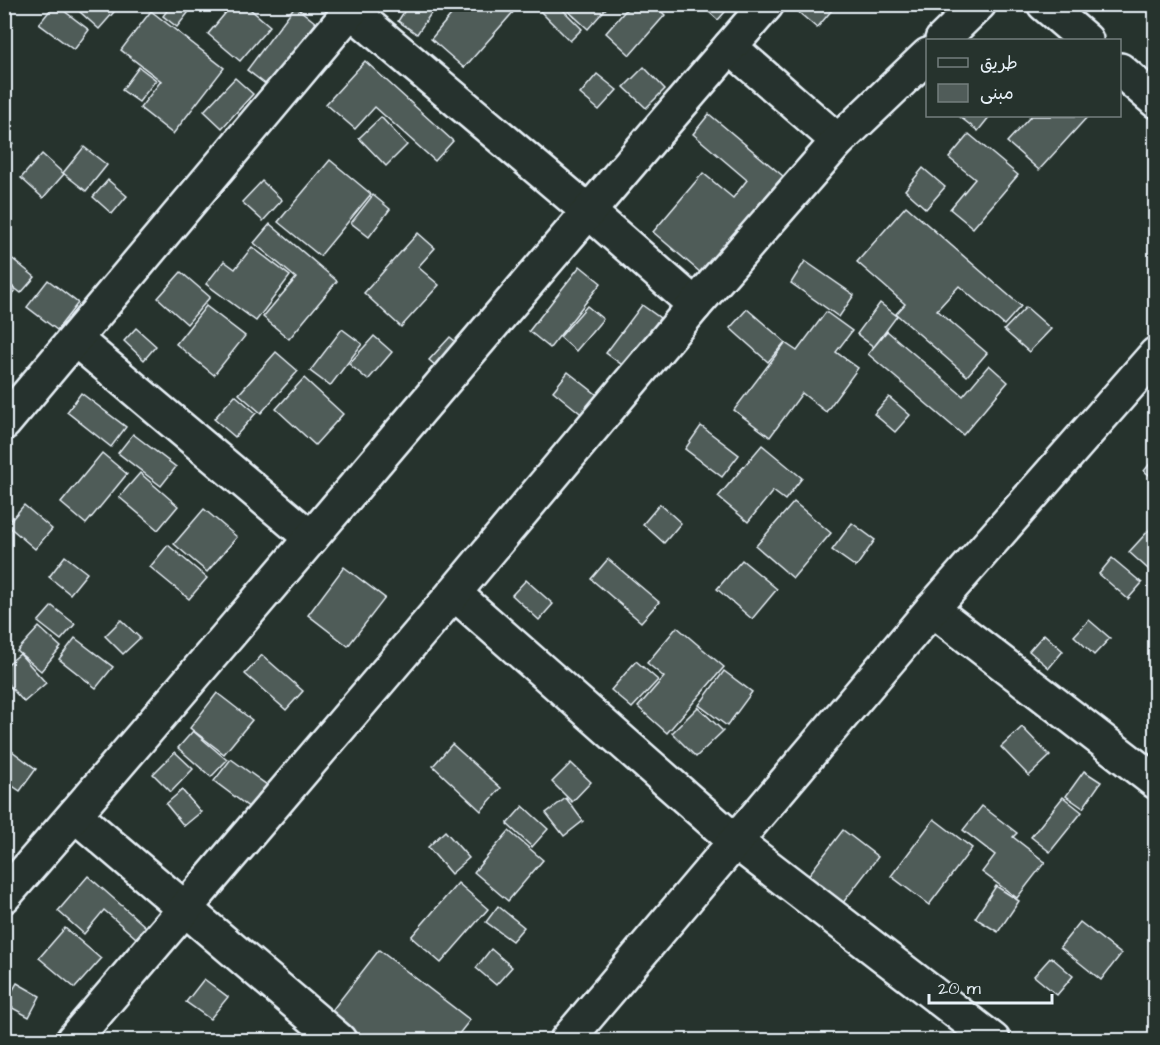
<svg xmlns="http://www.w3.org/2000/svg" width="1160" height="1045" viewBox="0 0 1160 1045" font-family="'Architects Daughter','Playpen Sans Arabic',sans-serif">
<style>
.building{fill:#505c59;stroke:#e8f1f8;stroke-width:1.5}
.lines{fill:none;stroke-linecap:round;stroke-linejoin:round}
.minor-casing{stroke:#e8f1f8;stroke-width:38}
.minor{stroke:#26332d;stroke-width:33}
</style>
<rect width="100%" height="100%" fill="#26332d"/>
<filter id="ink" filterUnits="userSpaceOnUse"><feTurbulence type="fractalNoise" baseFrequency=".0167" numOctaves="2"/><feDisplacementMap in="SourceGraphic" scale="12" xChannelSelector="R" yChannelSelector="G"/><feConvolveMatrix kernelMatrix="1 2 1 2 8 2 1 2 1" color-interpolation-filters="sRGB"/></filter>
<g filter="url(#ink)">
<g class="building">
<path d="M55 4 89 30 74 50 39 24Z"/>
<path d="M71 4H121L99 29Z"/>
<path d="M172 4H195L177 27 163 16Z"/>
<path d="M233 4H244L270 26 240 61 208 34Z"/>
<path d="M409 4H427L434 9 417 34 398 21Z"/>
<path d="M460 4H508L515 10 464 68 431 39Z"/>
<path d="M547 4H557L582 29 570 41 540 11Z"/>
<path d="M567 4H606L608 6 588 29 565 8Z"/>
<path d="M631 4H654L665 15 630 55 606 33Z"/>
<path d="M700 4H732L718 20Z"/>
<path d="M801 4H837L817 28 796 10Z"/>
<path d="M295 6 316 23 268 86 247 70Z"/>
<path d="M151 11 224 68 173 134 140 108 161 81 121 50Z"/>
<path d="M365 61 453 141 435 161 375 107 355 129 326 104Z"/>
<path d="M139 67 156 80 139 102 122 90Z"/>
<path d="M644 67 665 89 646 108 624 87Z"/>
<path d="M597 74 617 90 599 110 580 94Z"/>
<path d="M235 78 253 94 222 128 204 111Z"/>
<path d="M709 114 783 176 701 273 653 232 703 173 733 198 747 180 693 134Z"/>
<path d="M961 116H990L978 131 960 117Z"/>
<path d="M1031 116H1088L1039 170 1007 142Z"/>
<path d="M381 117 407 145 386 166 359 138Z"/>
<path d="M969 134 1018 175 973 228 950 209 975 179 949 158Z"/>
<path d="M4 136 13 143 4 153Z"/>
<path d="M84 147 107 165 86 191 63 173Z"/>
<path d="M42 154 64 174 43 198 21 178Z"/>
<path d="M330 160 371 194 320 256 278 222Z"/>
<path d="M923 168 945 187 926 209 905 190Z"/>
<path d="M108 180 127 196 112 214 93 197Z"/>
<path d="M262 181 282 200 263 221 242 202Z"/>
<path d="M373 195 390 209 369 237 351 223Z"/>
<path d="M906 206 1021 306 1004 325 959 286 937 310 987 353 967 376 896 314 905 304 857 262Z"/>
<path d="M270 224 337 281 289 339 263 317 296 278 254 243Z"/>
<path d="M418 233 435 248 418 267 439 285 401 327 364 293Z"/>
<path d="M252 247 290 276 256 321 206 284 224 261 235 269Z"/>
<path d="M4 252 35 277 21 293 4 280Z"/>
<path d="M805 261 854 295 839 317 791 283Z"/>
<path d="M580 266 601 283 550 348 529 331Z"/>
<path d="M181 272 210 297 187 324 158 298Z"/>
<path d="M48 280 78 303 57 330 27 307Z"/>
<path d="M4 282 15 290 4 305Z"/>
<path d="M880 303 897 316 874 347 857 334Z"/>
<path d="M642 305 660 318 625 367 606 353Z"/>
<path d="M206 306 245 336 214 375 176 344Z"/>
<path d="M587 306 603 319 576 351 560 337Z"/>
<path d="M1026 307 1051 329 1029 352 1004 330Z"/>
<path d="M747 309 785 342 768 362 730 328Z"/>
<path d="M826 312 852 331 836 352 858 368 826 412 802 393 770 437 734 410 785 343 797 351Z"/>
<path d="M136 328 156 346 144 360 124 341Z"/>
<path d="M342 329 362 344 330 386 310 371Z"/>
<path d="M887 331 963 396 989 365 1008 382 963 435 868 354Z"/>
<path d="M374 336 392 352 368 380 349 364Z"/>
<path d="M450 337 465 349 444 373 429 360Z"/>
<path d="M276 352 298 371 261 413 239 394Z"/>
<path d="M568 372 605 401 590 421 553 391Z"/>
<path d="M304 378 343 414 315 445 276 409Z"/>
<path d="M81 393 126 427 111 447 67 412Z"/>
<path d="M235 395 256 413 235 437 214 419Z"/>
<path d="M889 397 910 415 895 432 874 414Z"/>
<path d="M701 426 739 455 722 477 685 449Z"/>
<path d="M133 434 176 467 161 486 118 453Z"/>
<path d="M762 445 802 478 785 500 773 491 748 522 718 497Z"/>
<path d="M102 453 127 474 86 524 61 503Z"/>
<path d="M1156 456V480L1144 471Z"/>
<path d="M140 473 178 506 158 530 119 497Z"/>
<path d="M794 502 831 533 793 578 756 546Z"/>
<path d="M660 504 681 523 664 543 643 524Z"/>
<path d="M24 505 52 529 35 549 7 525Z"/>
<path d="M204 509 237 537 207 572 174 544Z"/>
<path d="M852 523 875 540 856 567 832 550Z"/>
<path d="M1150 529 1156 534V576L1129 552Z"/>
<path d="M168 545 207 578 189 599 150 567Z"/>
<path d="M65 556 87 573 70 594 49 577Z"/>
<path d="M1112 558 1142 583 1128 599 1099 574Z"/>
<path d="M608 559 659 602 641 622 591 579Z"/>
<path d="M742 560 777 589 752 619 717 589Z"/>
<path d="M344 567 385 598 348 646 308 615Z"/>
<path d="M526 580 553 604 539 620 512 595Z"/>
<path d="M52 606 75 624 61 640 38 622Z"/>
<path d="M121 620 140 638 123 654 105 636Z"/>
<path d="M1089 620 1110 638 1094 655 1074 636Z"/>
<path d="M39 627 61 647 41 671 17 651Z"/>
<path d="M677 627 724 667 667 733 638 707 664 677 647 663Z"/>
<path d="M1044 634 1063 651 1049 668 1029 651Z"/>
<path d="M75 638 113 667 96 688 59 659Z"/>
<path d="M20 654 46 683 24 702 4 680V667Z"/>
<path d="M262 655 303 691 286 710 245 674Z"/>
<path d="M1156 656V673L1148 668Z"/>
<path d="M636 661 658 680 632 708 611 690Z"/>
<path d="M724 671 752 692 727 726 699 705Z"/>
<path d="M217 693 252 720 224 754 190 728Z"/>
<path d="M698 707 723 731 696 757 672 733Z"/>
<path d="M1022 727 1050 756 1029 776 1001 747Z"/>
<path d="M193 731 227 760 211 777 178 748Z"/>
<path d="M452 744 501 788 481 811 433 766Z"/>
<path d="M4 745 36 769 20 791 4 780Z"/>
<path d="M175 752 193 769 171 792 153 774Z"/>
<path d="M231 759 267 785 250 808 214 781Z"/>
<path d="M571 763 591 782 572 802 552 782Z"/>
<path d="M1084 771 1101 782 1083 808 1066 796Z"/>
<path d="M182 790 201 812 184 826 166 804Z"/>
<path d="M1063 797 1082 812 1050 852 1031 837Z"/>
<path d="M566 798 583 821 564 836 546 813Z"/>
<path d="M523 806 548 829 532 847 507 824Z"/>
<path d="M982 806 1017 833 1013 837 1045 862 1017 898 982 872 995 855 963 830Z"/>
<path d="M934 819 972 848 929 905 891 876Z"/>
<path d="M843 830 878 857 839 908 804 881Z"/>
<path d="M445 831 469 858 451 874 428 847Z"/>
<path d="M509 831 543 860 508 901 474 872Z"/>
<path d="M88 876 146 927 136 938 104 910 84 934 58 911Z"/>
<path d="M458 883 488 909 441 963 411 937Z"/>
<path d="M996 886 1019 901 998 932 975 918Z"/>
<path d="M498 906 524 927 512 941 486 922Z"/>
<path d="M1080 922 1121 954 1101 980 1060 947Z"/>
<path d="M65 928 101 959 75 988 39 958Z"/>
<path d="M491 949 512 967 496 985 476 968Z"/>
<path d="M379 950 470 1020 454 1040H366L330 1013Z"/>
<path d="M1051 957 1073 976 1057 995 1034 976Z"/>
<path d="M204 979 228 997 210 1019 186 1002Z"/>
<path d="M17 983 40 996 29 1017 5 1004Z"/>
</g>
<g class="lines">
<g class="minor-casing">
<g id="minor">
<path d="M343 4 588 211 695 305"/>
<path d="M1044 4 1086 40"/>
<path d="M942 40 979 4"/>
<path d="M730 47 838 141"/>
<path d="M1120 70 1156 101"/>
<path d="M76 340 311 538"/>
<path d="M4 423 356 4"/>
<path d="M454 593 736 842 993 1040"/>
<path d="M932 609 1156 782"/>
<path d="M75 815 339 1040"/>
<path d="M4 896C261 601 510 300 767 4"/>
<path d="M73 1040 454 593 695 305 838 141 928 55"/>
<path d="M567 1040 932 609 1156 354"/>
</g>
</g>
<use href="#minor" class="minor"/>
</g>
</g>
<rect width="1160" height="1045" fill="none" stroke="#26332d" stroke-width="24"/>
<rect x="12" y="12" width="1136" height="1021" fill="none" stroke="#e8f1f8" stroke-width="2" filter="url(#ink)"/>
<rect x="926" y="39" width="195" height="78" fill="#26332d" stroke="#747f7e" stroke-width="1.5"/>
<rect x="938" y="58" width="30" height="9" fill="#26332d" stroke="#747f7e" stroke-width="1.5"/>
<text x="980" y="69" font-size="18" fill="#e8f1f8">طريق</text>
<rect x="938" y="84" width="30" height="18" fill="#505c59" stroke="#747f7e" stroke-width="1.5"/>
<text x="980" y="99" font-size="18" fill="#e8f1f8">مبنى</text>
<path d="M929 994v9h123v-9" fill="none" stroke="#e8f1f8" stroke-width="3"/>
<text x="938" y="994" font-size="18" fill="#e8f1f8" stroke="#26332d" stroke-width="4.5" paint-order="stroke">20 m</text>
</svg>
